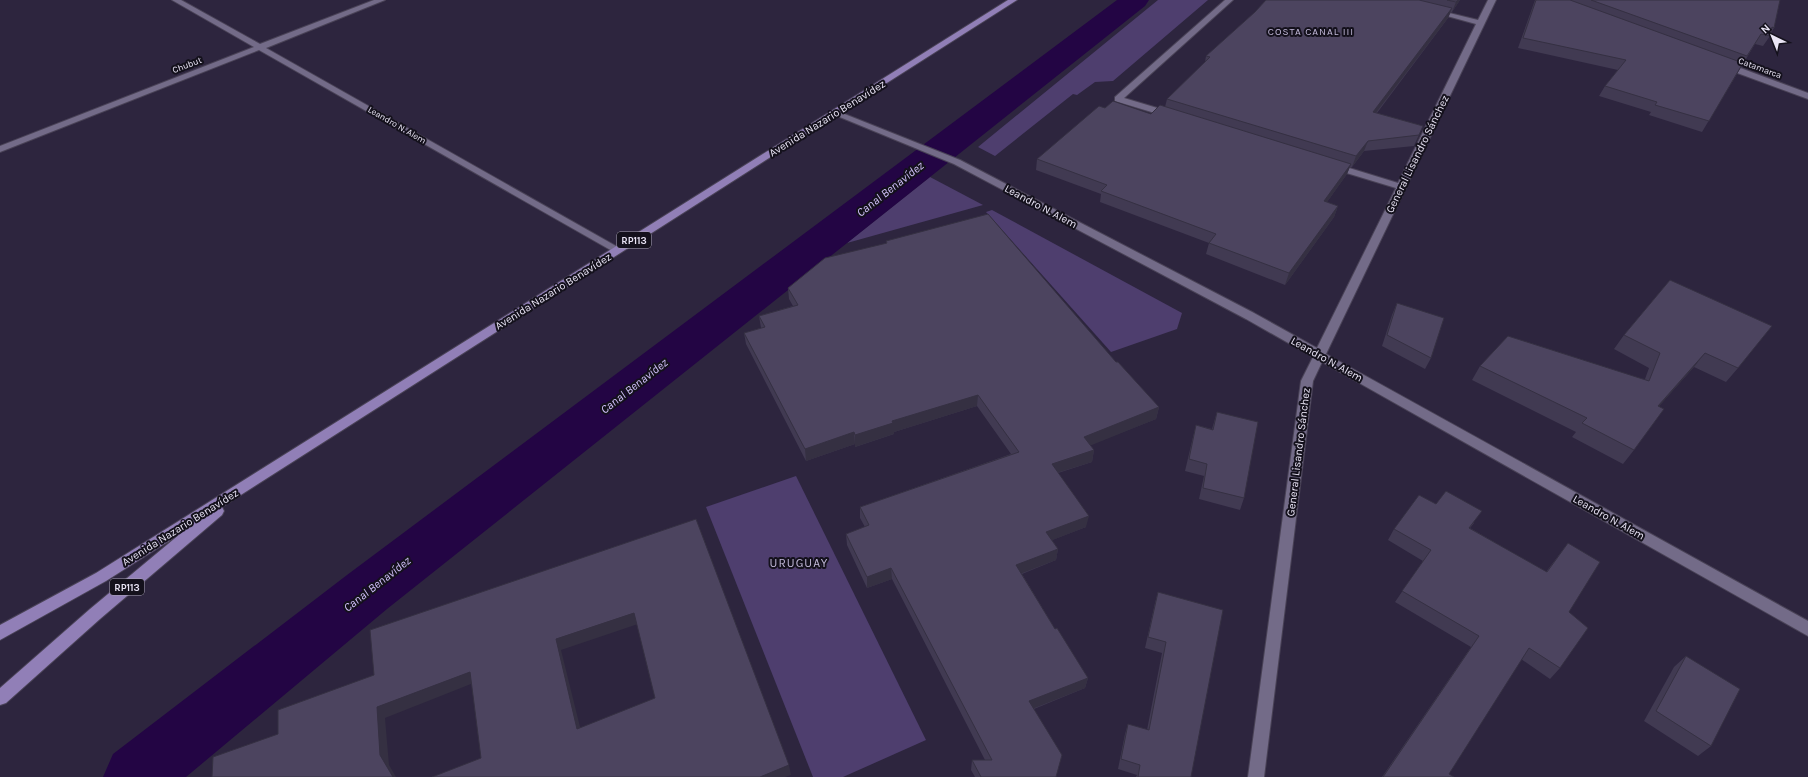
<svg xmlns="http://www.w3.org/2000/svg" width="1808" height="777" viewBox="0 0 1808 777" font-family="Karla,sans-serif">
<style>
.green{fill:#4e3e6e}
.lines{fill:none;stroke-linecap:round;stroke-linejoin:round}
.canal{fill:#230544;fill-rule:evenodd}
.minor-casing{stroke:#494256;stroke-width:2}
.major-casing{stroke:#494256;stroke-width:2}
.minor{fill:#736b88;fill-rule:evenodd}
.major{fill:#917fb7;fill-rule:evenodd}
.wall{fill:#413a52}
.shaded-wall{fill:#353042}
.building{fill:#4c445f;stroke:#353042;fill-rule:evenodd}
.labels{text-anchor:middle;stroke-width:4;stroke-linejoin:round;paint-order:stroke}
.far-street-label{font-size:9px;fill:#eae5f6;stroke:#14111c}
.far-neighbourhood-label{font-size:10px;letter-spacing:1px;fill:#c1b8d8;stroke:#14111c}
.shield{fill:#14111c;stroke:#aaa5b5;stroke-width:1}
.shield-label{font-size:10px;font-weight:bold;fill:#eae5f6}
.street-label{font-size:11px;fill:#eae5f6;stroke:#14111c}
.water-label{font-size:12px;font-style:italic;fill:#d1c0fa;stroke:#14111c}
.neighbourhood-label{font-size:12px;letter-spacing:1px;fill:#c1b8d8;stroke:#14111c}
</style>
<rect width="100%" height="100%" fill="#2d253e"/>
<g class="green">
<path d="M1158 0H1208L1113 81 1095 82 1077 95 1073 94 995 156 978 147Z"/>
<path d="M930 177 983 205 847 243Z"/>
<path d="M992 210 1182 313 1177 329 1111 352 986 212Z"/>
<path d="M796 476 926 740 843 777H813L706 507Z"/>
</g>
<g class="lines">
<path class="canal" d="M1117 0H1149L1145 6 387 609 186 777H103L113 754 347 575Z"/>
<g class="minor-casing">
<g id="minor">
<path d="M172 0H181L260 44 374 0H385L266 48 623 250 618 253 614 252 259 50 0 152V146L254 47Z"/>
<path d="M1225 0H1233L1124 98 1174 113 1175 115 1174 117H1168L1115 101V97Z"/>
<path d="M1488 0H1496L1326 354 1808 621V636L1322 362 1313 381 1264 777H1248L1301 381 1313 357 1246 319 954 164 830 113 831 111H837L960 160 1254 313 1317 348 1396 188 1330 168 1328 166 1333 163 1398 183 1476 24 1429 11 1433 9 1478 20Z"/>
<path d="M1721 63H1727L1808 93V99L1721 67Z"/>
</g>
</g>
<g class="major-casing">
<path id="major" d="M1008 0H1017L222 507 224 511 222 515 100 619 6 703 0 705V688L90 609 180 534 106 581 0 640V625L96 573Z"/>
</g>
<use href="#minor" class="minor"/>
<use href="#major" class="major"/>
</g>
<g class="wall">
<path d="M1266 0H1460L1452 12H1451L1448 18 1377 113 1423 126 1414 146 1364 151 1352 167H1350L1347 174 1327 202 1338 206 1334 217 1285 285 1206 254 1209 243 1100 202 1101 194 1036 170 1037 159 1105 108 1151 114 1165 107 1167 99 1205 62 1206 56 1255 12Z"/>
<path d="M1535 0H1780L1774 28 1771 33 1770 36 1763 46 1755 44 1702 132 1649 115 1651 112 1599 96 1605 86 1618 70 1518 48Z"/>
<path d="M886 241 1116 362 1159 407 1156 419 1090 445 1094 450 1092 462 1058 473 1086 527 1052 540 1058 549 1056 560 1022 574 1055 629 1088 678 1085 688 1034 709 1056 777H975L971 770 972 760H985L892 579 867 588 847 545 846 534 865 527 860 518V507L1011 454 977 406 894 432V434L855 447V444L806 461 746 344 744 333 761 328 759 316 793 306 789 299 788 288 886 243Z"/>
<path d="M1670 280 1738 368 1726 382 1694 367 1659 406 1634 450 1623 464 1572 437 1576 432 1472 380 1480 366 1645 379 1649 368 1614 349 1624 335Z"/>
<path d="M1397 303 1431 358 1425 369 1382 346 1392 315Z"/>
<path d="M1217 412 1244 498 1240 510 1199 499 1204 476 1185 471 1193 437 1196 425 1212 429Z"/>
<path d="M1436 504 1474 523 1470 528 1546 572 1568 543 1569 612 1560 668 1550 679 1521 659 1449 774 1454 777H1382L1471 647 1395 602 1423 561 1388 540 1394 529Z"/>
<path d="M1158 592 1191 777H1136L1137 775 1118 769 1125 734 1128 724 1147 730 1162 653 1145 648 1155 603Z"/>
<path d="M1686 656 1711 746 1698 756 1644 721 1674 667Z"/>
</g>
<g class="shaded-wall">
<path d="M1458 0H1460L1452 12 1456 2Z"/>
<path d="M1452 8 1448 18 1369 122 1373 112Z"/>
<path d="M1423 126 1419 137 1414 146 1419 135Z"/>
<path d="M1368 141 1364 151 1352 167 1356 156Z"/>
<path d="M1351 164 1347 174 1320 212 1324 201Z"/>
<path d="M1338 206 1334 217 1285 285 1289 273Z"/>
<path d="M1705 353 1694 367 1647 420 1658 406Z"/>
<path d="M978 395 977 406 894 432V434L855 447V435L892 421Z"/>
<path d="M1159 407 1156 419 1082 449 1084 437Z"/>
<path d="M854 432 855 444 806 461 805 449Z"/>
<path d="M1094 450 1092 462 1050 475 1052 464Z"/>
<path d="M1089 516 1086 527 1045 543 1046 532Z"/>
<path d="M1058 549 1056 560 1015 576 1016 565Z"/>
<path d="M891 568 892 579 867 588V577Z"/>
<path d="M634 613 638 624 561 650 583 739 577 729 556 639Z"/>
<path d="M470 672 476 682 385 718 389 765 396 777H393L380 755 377 707Z"/>
<path d="M1088 678 1085 688 1027 711 1029 701Z"/>
<path d="M789 765 791 775 785 777H760Z"/>
</g>
<g class="building">
<path d="M1266 0H1419L1452 8 1373 112 1423 126 1419 135 1368 141 1356 156 1167 99 1210 57 1206 56 1255 12Z"/>
<path d="M1447 0H1458L1456 2Z"/>
<path d="M1536 0H1570L1743 63 1709 121 1655 105 1657 102 1605 86 1626 60 1523 38Z"/>
<path d="M1591 0H1780L1774 28 1772 27 1770 36 1761 34 1747 56Z"/>
<path d="M1113 101 1151 114 1160 105 1351 164 1324 201 1338 206 1289 273 1209 243 1216 234 1101 191 1107 185 1037 159 1099 106 1105 108Z"/>
<path d="M988 214 1116 362H1118L1159 407 1084 437 1094 450 1052 464 1089 516 1046 532 1058 549 1016 565 1055 629 1057 628 1088 678 1029 701 1062 755 1056 777H981L972 760H992L891 568 867 577 846 534 869 525 860 507 1019 452 978 395 892 421 893 423 855 435 854 432 805 449 744 333 765 327 759 316 798 305 788 288 825 258 887 243 886 241Z"/>
<path d="M1670 280 1772 326 1738 368 1705 353 1658 406 1664 409 1634 450 1582 423 1587 418 1480 366 1508 336 1649 381 1660 353 1624 335Z"/>
<path d="M1397 303 1444 318 1431 358 1387 335Z"/>
<path d="M1217 412 1258 422 1244 498 1203 488 1207 464 1189 459 1196 425 1213 430Z"/>
<path d="M1446 491 1482 511 1469 528 1547 572 1568 543 1600 562 1569 612 1588 628 1560 668 1529 648 1449 774 1454 777H1383L1479 636 1402 591 1431 550 1394 529 1419 495 1436 504Z"/>
<path d="M696 519 789 765 760 777H432L481 758 470 672 377 707 380 755 393 777H212L213 757 278 734V710L374 675 370 630ZM634 613 655 698 577 729 556 639Z"/>
<path d="M1158 592 1223 610 1191 777H1138L1140 765 1121 759 1128 724 1149 730 1166 642 1148 637Z"/>
<path d="M1686 656 1740 689 1711 746 1656 711Z"/>
</g>
<g class="labels">
<g class="far-street-label">
<text transform="translate(187 65) rotate(-21)" y="3">Chubut</text>
<text transform="translate(1760 68) rotate(20)" y="3">Catamarca</text>
<text transform="translate(397 125) rotate(30)" y="3">Leandro N. Alem</text>
</g>
<g class="far-neighbourhood-label">
<text x="1311" y="35">COSTA CANAL III</text>
</g>
<g class="shield">
<rect x="617" y="232" width="34" height="16" rx="3"/>
<rect x="110" y="579" width="34" height="16" rx="3"/>
</g>
<g class="shield-label">
<text x="634" y="244">RP113</text>
<text x="127" y="591">RP113</text>
</g>
<g class="street-label">
<text transform="translate(827 118) rotate(-32)" y="4">Avenida Nazario Benavídez</text>
<text transform="translate(1417 154) rotate(-64)" y="4">General Lisandro Sánchez</text>
<text transform="translate(1041 206) rotate(28)" y="4">Leandro N. Alem</text>
<text transform="translate(553 291) rotate(-32)" y="4">Avenida Nazario Benavídez</text>
<text transform="translate(1327 359) rotate(29)" y="4">Leandro N. Alem</text>
<text transform="translate(1298 452) rotate(-83)" y="4">General Lisandro Sánchez</text>
<text transform="translate(1609 517) rotate(29)" y="4">Leandro N. Alem</text>
<text transform="translate(180 527) rotate(-32)" y="4">Avenida Nazario Benavídez</text>
</g>
<g class="water-label">
<text transform="translate(890 189) rotate(-38)" y="4">Canal Benavídez</text>
<text transform="translate(634 386) rotate(-38)" y="4">Canal Benavídez</text>
<text transform="translate(377 584) rotate(-38)" y="4">Canal Benavídez</text>
</g>
<g class="neighbourhood-label">
<text x="799" y="567">URUGUAY</text>
</g>
</g>
<g transform="translate(1772 36) rotate(317)" stroke="#14111c" stroke-width="3" paint-order="stroke">
<path d="M0-3L7 15L0 10L-7 15Z" fill="#eae5f6"/>
<text y="-6" font-size="11" font-weight="bold" text-anchor="middle" fill="#eae5f6">N</text>
</g>
</svg>
